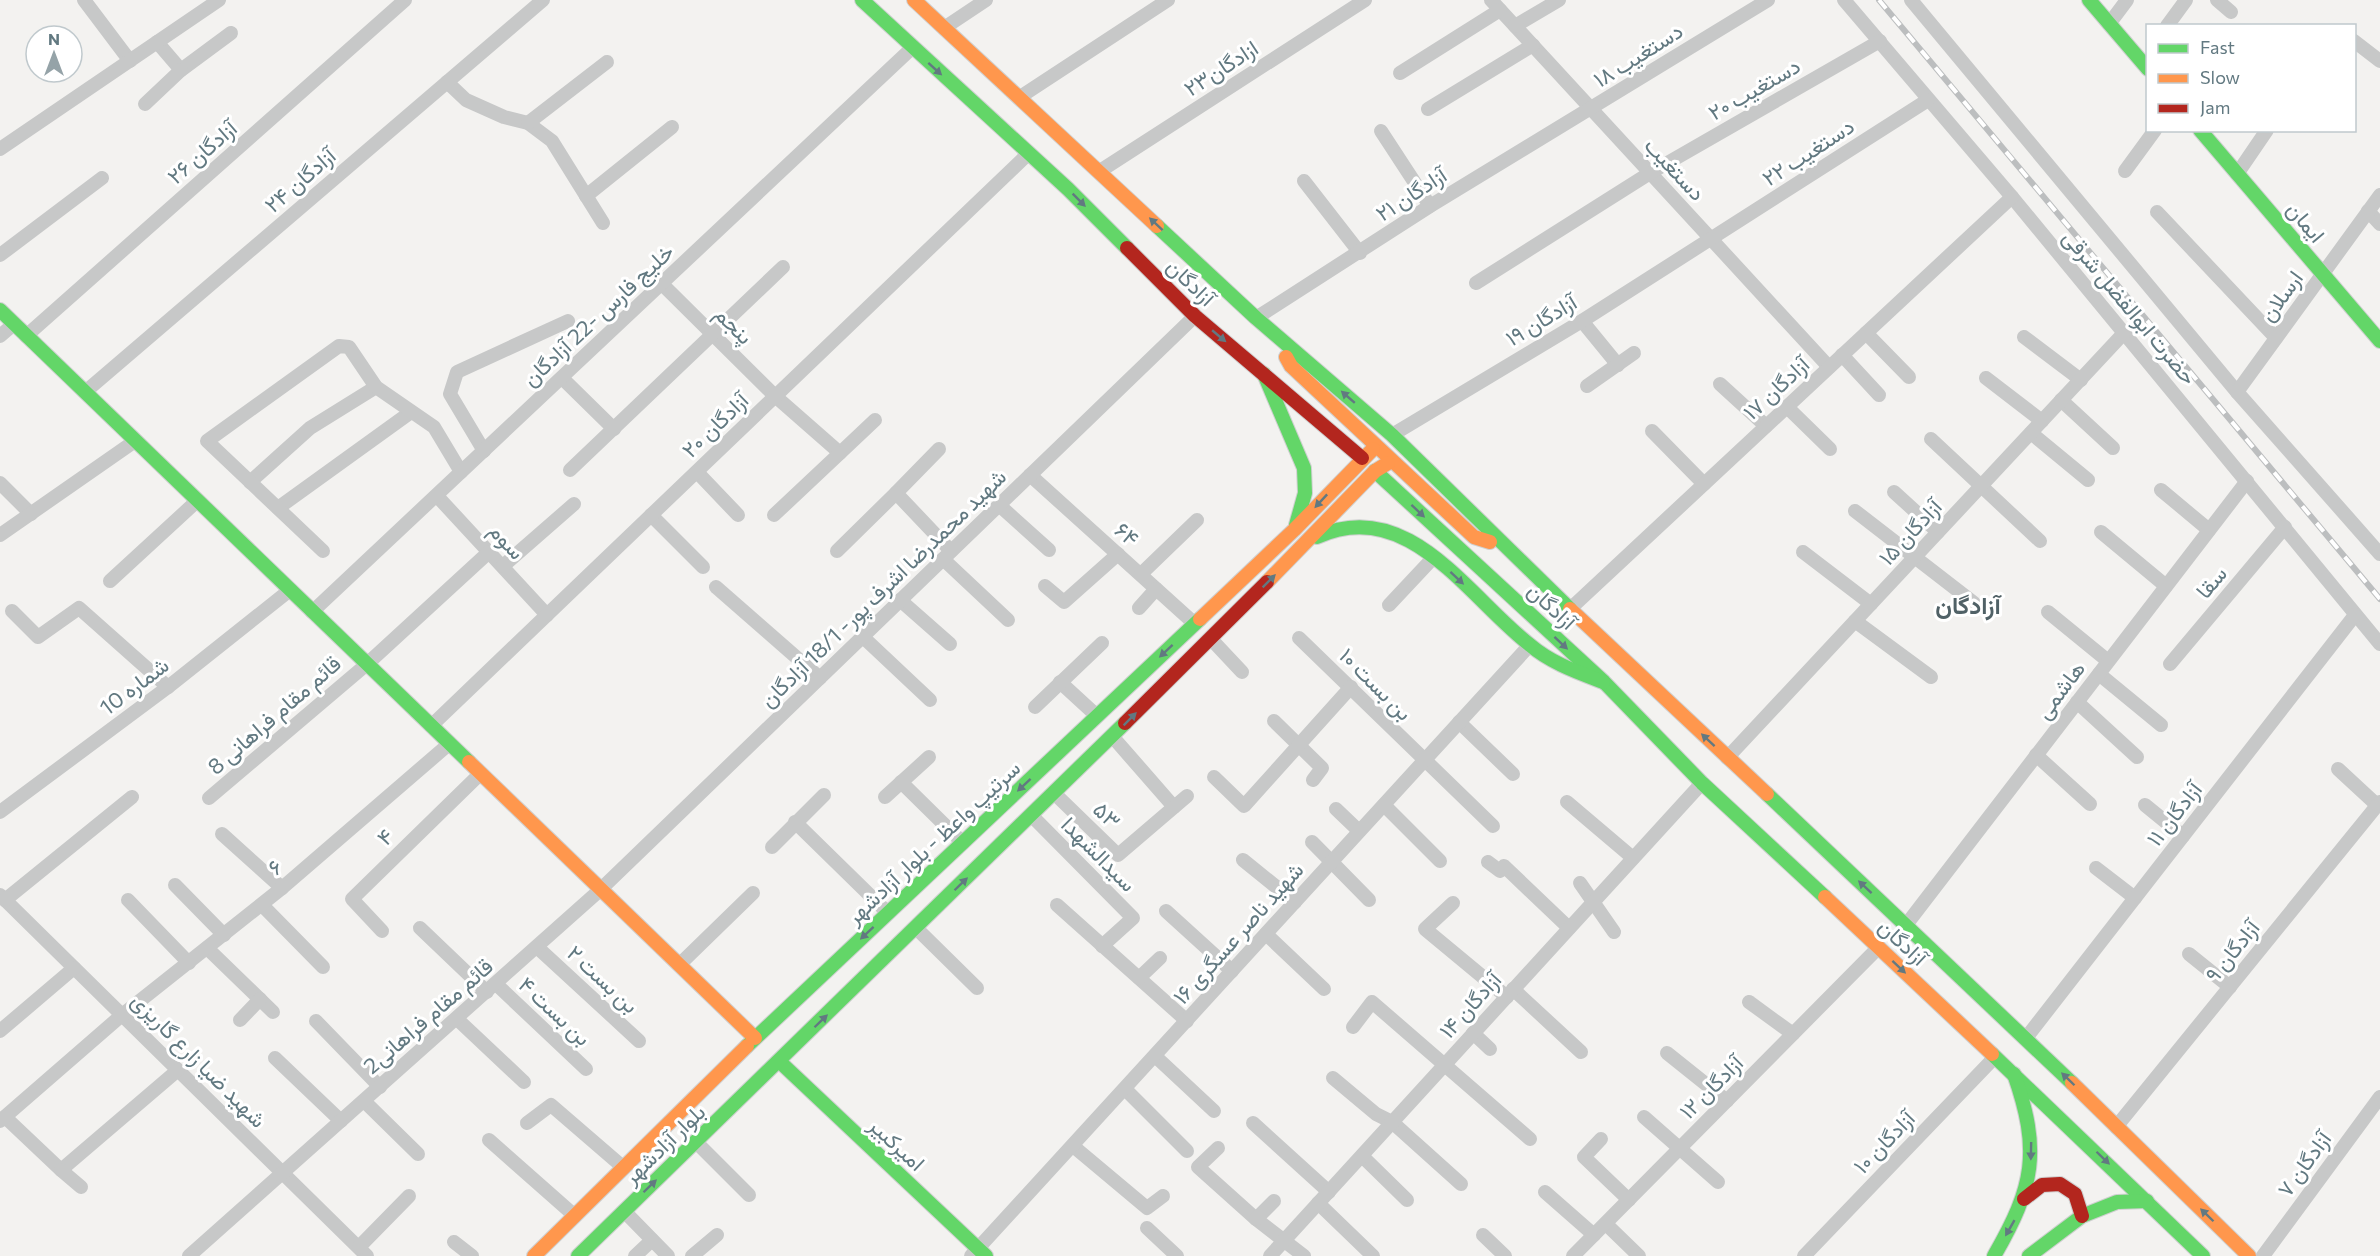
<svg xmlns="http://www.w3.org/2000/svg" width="2380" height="1256" viewBox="0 0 2380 1256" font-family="Commissioner,Vazirmatn,sans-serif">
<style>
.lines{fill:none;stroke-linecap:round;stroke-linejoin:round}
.fast-casing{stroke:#cfd0d0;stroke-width:16}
.slow-casing{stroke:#cfd0d0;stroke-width:16}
.jam-casing{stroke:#cfd0d0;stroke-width:16}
.street{stroke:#c7c8c8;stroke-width:14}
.fast{stroke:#63d668;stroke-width:14}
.slow{stroke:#ff974d;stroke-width:14}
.jam{stroke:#b3261e;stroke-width:14}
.rail-casing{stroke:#bcbebf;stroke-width:6}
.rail{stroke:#fff;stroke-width:4;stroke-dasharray:11;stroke-linecap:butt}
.oneway{fill:#627981}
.labels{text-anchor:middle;stroke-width:6;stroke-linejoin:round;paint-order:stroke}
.street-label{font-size:22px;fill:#627981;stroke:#fff}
.neighbourhood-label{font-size:24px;font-weight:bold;fill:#506166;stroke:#fff}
</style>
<rect width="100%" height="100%" fill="#f3f2f0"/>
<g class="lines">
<g class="fast-casing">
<g id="fast">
<path d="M862 0 1068 189 1127 248"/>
<path d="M2089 0 2148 69"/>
<path d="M2200 130 2380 341"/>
<path d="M1157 226 1256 318 1392 435 1570 609"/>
<path d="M0 310 469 762"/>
<path d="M1264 374 1304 468 1305 493 1296 525"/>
<path d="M1375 471 1604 682 1702 783 1825 897"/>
<path d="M1317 537C1408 495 1468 597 1530 645 1551 663 1577 672 1603 682"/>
<path d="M1767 794 2072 1083"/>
<path d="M747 1046 1200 619"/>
<path d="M1992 1054 2203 1256"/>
<path d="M780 1062 986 1256"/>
<path d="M578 1256 1125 723"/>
<path d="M1994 1256C2034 1187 2041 1151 2014 1074"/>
<path d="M2029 1256 2082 1216 2117 1202 2147 1201"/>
</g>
</g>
<g class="slow-casing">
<g id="slow">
<path d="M914 0 1157 226"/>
<path d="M1286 357 1291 366 1474 537 1490 542"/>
<path d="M1267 582 1375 471 1388 463"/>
<path d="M1570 609 1767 794"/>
<path d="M1200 619 1294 530 1373 449"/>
<path d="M469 762 755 1038"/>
<path d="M1825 897 1992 1054"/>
<path d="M2072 1083 2249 1256"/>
<path d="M534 1256 747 1046"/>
</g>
</g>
<g class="jam-casing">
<g id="jam">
<path d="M1127 248 1195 316 1362 458"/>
<path d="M1125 723 1267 582"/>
<path d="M2024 1199 2042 1185 2060 1184 2075 1194 2082 1216"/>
</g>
</g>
<g class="street">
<path d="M84 0 130 61"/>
<path d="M1491 0 1829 367"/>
<path d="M1844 0 2012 197 2380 644"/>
<path d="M1911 0 2237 392 2380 554"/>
<path d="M2217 0 2231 12"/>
<path d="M2109 24 2127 0"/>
<path d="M1515 26 1559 0"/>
<path d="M2167 26 2186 0"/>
<path d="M944 28 986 0"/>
<path d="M2354 41 2380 61"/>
<path d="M157 42 181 70 231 33"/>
<path d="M1400 73 1500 10"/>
<path d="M447 82 466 100 504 117 528 123 552 141 603 223"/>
<path d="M1020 97 1168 0"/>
<path d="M145 104 181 70"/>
<path d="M1428 109 1533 45"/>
<path d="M528 123 607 62"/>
<path d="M1381 131 1430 206"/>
<path d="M0 149 219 0"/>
<path d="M1100 171 1365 0"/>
<path d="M2125 171 2155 130"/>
<path d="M2237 174 2267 130"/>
<path d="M1304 181 1360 253"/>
<path d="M586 196 672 127"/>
<path d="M2368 211 2380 224"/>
<path d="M2157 212 2276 338"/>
<path d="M0 255 102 178"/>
<path d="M1476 283 1650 173 1880 41"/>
<path d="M662 284 775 396 840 453 875 420"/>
<path d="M1256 318 1430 206 1768 0"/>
<path d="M1582 321 1618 365"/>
<path d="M1866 333 1909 377"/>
<path d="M0 336 14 324"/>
<path d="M26 336 405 0"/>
<path d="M2024 337 2081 380"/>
<path d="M1842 355 1879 395"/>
<path d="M562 378 614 429"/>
<path d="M1986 378 2042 421"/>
<path d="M1720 384 1766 426"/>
<path d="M1587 386 1634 353"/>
<path d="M85 392 543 0"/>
<path d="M2237 392 2380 195"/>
<path d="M2061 400 2113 448"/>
<path d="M1787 407 1830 449"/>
<path d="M1652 431 1704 484"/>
<path d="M2031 433 2088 480"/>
<path d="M1392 435 1582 321 1928 100"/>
<path d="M1931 439 2040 541"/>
<path d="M939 449 896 493 951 551"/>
<path d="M484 451 450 394 457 372 568 321"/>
<path d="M570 470 783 267"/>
<path d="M697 472 738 515"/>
<path d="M1030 475 1195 624"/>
<path d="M250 482 310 428 376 387"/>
<path d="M0 483 31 514"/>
<path d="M2161 490 2209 530"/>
<path d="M1894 492 1938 532"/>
<path d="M437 496 547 615"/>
<path d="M999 505 1049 550"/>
<path d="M278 508 411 412"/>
<path d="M1855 511 1974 603"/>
<path d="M651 515 703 567"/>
<path d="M774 515 840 453"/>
<path d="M2101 532 2166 586"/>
<path d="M0 535 135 441"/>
<path d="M323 551 207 441 339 346 349 347 376 387 434 427 461 472"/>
<path d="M837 551 896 493"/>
<path d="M1803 552 1871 604"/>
<path d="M943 559 1008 620"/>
<path d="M503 566 574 504"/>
<path d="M1141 574 1197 520"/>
<path d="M110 581 197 501"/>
<path d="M1045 586 1064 602 1118 554"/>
<path d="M716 587 820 678"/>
<path d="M900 600 950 644"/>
<path d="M1389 605 1434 557"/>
<path d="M1139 608 1156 589"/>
<path d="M1570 609 2012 197"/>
<path d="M12 611 38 637 79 608 168 687"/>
<path d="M312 612 912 48"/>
<path d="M2048 612 2108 661"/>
<path d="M1855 621 1931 677"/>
<path d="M863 637 930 700"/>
<path d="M1299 638 1493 826"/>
<path d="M1211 639 1242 672"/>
<path d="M2170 664 2285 527"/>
<path d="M2099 674 2161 725"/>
<path d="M1060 682 1097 716"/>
<path d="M2077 702 2137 757"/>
<path d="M1035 707 1102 643"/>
<path d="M1274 721 1322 768 1313 780"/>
<path d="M1459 722 1513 774"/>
<path d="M431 726 1028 154"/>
<path d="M1112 736 1174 807"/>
<path d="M2036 755 2090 804"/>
<path d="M1727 758 2123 334"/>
<path d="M2338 769 2377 805"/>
<path d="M1214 777 1244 806 1351 687"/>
<path d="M901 782 963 843"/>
<path d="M1054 793 1118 855 1187 796"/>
<path d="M885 797 929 757"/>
<path d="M209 798 367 664 489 552"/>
<path d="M1567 802 1633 858"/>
<path d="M1384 805 1440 861"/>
<path d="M2145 805 2183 836"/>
<path d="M1336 809 1359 831"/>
<path d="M0 812 168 687 290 590"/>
<path d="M1031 815 1133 918 1102 946"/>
<path d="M795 822 888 913"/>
<path d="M222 834 282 888"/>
<path d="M1312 842 1369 900"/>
<path d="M772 847 824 795"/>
<path d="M1243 860 1295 902"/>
<path d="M1488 862 1500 871 1504 866 1569 928"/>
<path d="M2096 868 2135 898"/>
<path d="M1580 883 1614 932"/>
<path d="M175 885 224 935"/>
<path d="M0 895 367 1256"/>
<path d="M5 900 132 797"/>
<path d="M128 900 189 963"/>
<path d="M1453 903 1425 929 1507 997"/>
<path d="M262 905 323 967"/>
<path d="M1057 905 1187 1021"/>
<path d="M1166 911 1232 971"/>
<path d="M1906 925 2247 481"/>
<path d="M420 928 487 992"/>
<path d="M916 928 977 988"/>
<path d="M382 931 352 899 480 774"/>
<path d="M1266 934 1324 989"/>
<path d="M207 948 273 1012"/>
<path d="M538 948 639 1041"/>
<path d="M2189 954 2230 987"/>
<path d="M679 965 753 893"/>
<path d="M1139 978 1160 958"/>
<path d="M496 984 586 1069"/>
<path d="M1513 989 1581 1052"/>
<path d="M1749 1002 1793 1034"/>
<path d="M457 1019 524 1082"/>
<path d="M240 1020 260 999"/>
<path d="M316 1021 380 1087"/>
<path d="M1353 1027 1372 1002 1530 1139"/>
<path d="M0 1031 74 968"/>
<path d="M1473 1033 1490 1049"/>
<path d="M2026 1038 2355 615"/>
<path d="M1667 1053 1727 1101"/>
<path d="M1155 1056 1214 1111"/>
<path d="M275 1058 341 1121"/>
<path d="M1333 1078 1376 1114 1392 1122 1461 1184"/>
<path d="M1125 1089 1187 1151"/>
<path d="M364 1101 418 1154"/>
<path d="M5 1117 61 1170 178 1070"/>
<path d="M1644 1117 1718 1182"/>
<path d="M0 1121 122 1015 282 888 449 744"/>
<path d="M527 1123 551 1105 624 1168"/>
<path d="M1253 1123 1329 1192"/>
<path d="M2116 1127 2380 802"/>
<path d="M1601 1139 1584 1157 1629 1200"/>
<path d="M489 1140 575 1216"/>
<path d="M696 1142 749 1195"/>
<path d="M1073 1146 1147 1208 1163 1196"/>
<path d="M1218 1148 1198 1167 1256 1219 1304 1256"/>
<path d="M1362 1156 1407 1200"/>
<path d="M61 1170 81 1187"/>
<path d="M1545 1192 1594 1235"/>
<path d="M1318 1203 1373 1256"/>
<path d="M624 1211 668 1256"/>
<path d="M1256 1219 1274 1201"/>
<path d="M1606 1224 1639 1256"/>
<path d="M1147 1228 1177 1256"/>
<path d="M1483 1235 1505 1256"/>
<path d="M454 1242 472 1256"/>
<path d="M359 1247 409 1196"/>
<path d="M189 1256 600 890 1195 316"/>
<path d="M635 1256 652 1240"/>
<path d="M692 1256 717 1235"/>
<path d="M971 1256 1529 646"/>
<path d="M1270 1256 1702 783"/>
<path d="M1573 1256 1878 948"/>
<path d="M1804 1256 1995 1057"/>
<path d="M2263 1256 2380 1097"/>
</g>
<use href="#fast" class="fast"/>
<use href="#slow" class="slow"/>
<use href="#jam" class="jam"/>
<g class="rail-casing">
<path id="rail" d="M1879 0 2380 599"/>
</g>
<use href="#rail" class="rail"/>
</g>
<defs><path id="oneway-solid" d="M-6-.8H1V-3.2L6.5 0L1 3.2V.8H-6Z" transform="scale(1.5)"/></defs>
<g class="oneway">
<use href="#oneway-solid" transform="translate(935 69) rotate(42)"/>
<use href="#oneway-solid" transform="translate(1079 200) rotate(45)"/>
<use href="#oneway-solid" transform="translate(1156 224) rotate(-137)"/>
<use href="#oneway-solid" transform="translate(1219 336) rotate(40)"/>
<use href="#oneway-solid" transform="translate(1348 397) rotate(-139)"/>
<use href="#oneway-solid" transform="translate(1321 501) rotate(133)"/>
<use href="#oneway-solid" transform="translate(1418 511) rotate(43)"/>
<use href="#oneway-solid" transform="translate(1457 578) rotate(43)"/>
<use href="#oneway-solid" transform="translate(1269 581) rotate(-45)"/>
<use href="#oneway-solid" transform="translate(1561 643) rotate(43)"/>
<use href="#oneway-solid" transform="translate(1166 651) rotate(137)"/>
<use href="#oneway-solid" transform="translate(1130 719) rotate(-45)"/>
<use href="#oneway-solid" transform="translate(1708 740) rotate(-137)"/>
<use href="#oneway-solid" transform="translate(1024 785) rotate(137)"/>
<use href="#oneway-solid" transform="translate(961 884) rotate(-44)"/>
<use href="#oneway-solid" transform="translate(1865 887) rotate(-137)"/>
<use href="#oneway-solid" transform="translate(867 933) rotate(137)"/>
<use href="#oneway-solid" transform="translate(1899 967) rotate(43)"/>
<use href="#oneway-solid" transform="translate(821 1021) rotate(-44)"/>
<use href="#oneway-solid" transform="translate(2068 1079) rotate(-136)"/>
<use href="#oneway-solid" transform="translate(2031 1151) rotate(91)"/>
<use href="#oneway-solid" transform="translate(2103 1158) rotate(44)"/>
<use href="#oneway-solid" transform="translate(650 1186) rotate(-44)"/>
<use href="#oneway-solid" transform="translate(2207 1215) rotate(-136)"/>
<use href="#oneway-solid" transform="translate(2010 1228) rotate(120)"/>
</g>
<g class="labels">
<g class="street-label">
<text transform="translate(1638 55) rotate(-32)" y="8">دستغیب ۱۸</text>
<text transform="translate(1221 68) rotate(-33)" y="8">۲۳ازادگان</text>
<text transform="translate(1754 89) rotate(-30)" y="8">دستغیب ۲۰</text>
<text transform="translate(202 152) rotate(-41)" y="8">۲۶ آزادگان</text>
<text transform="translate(1808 152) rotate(-33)" y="8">دستغیب ۲۲</text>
<text transform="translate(1675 169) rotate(47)" y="8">دستغیب</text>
<text transform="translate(300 180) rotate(-41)" y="8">۲۴ آزادگان</text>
<text transform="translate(1411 194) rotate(-33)" y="8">۲۱ آزادگان</text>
<text transform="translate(2306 222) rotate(50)" y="8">ایمان</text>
<text transform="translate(1191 282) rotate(44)" y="8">آزادگان</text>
<text transform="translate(2281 296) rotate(-54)" y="8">ارسلان</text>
<text transform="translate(2130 307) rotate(50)" y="8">حضرت ابوالفضل شرقی</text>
<text transform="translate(598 315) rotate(-43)" y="8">خلیج فارس -22 آزادگان</text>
<text transform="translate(1541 320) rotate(-31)" y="8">۱۹ آزادگان</text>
<text transform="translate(734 325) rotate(45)" y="8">پنجم</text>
<text transform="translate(1776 388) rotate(-43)" y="8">۱۷ آزادگان</text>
<text transform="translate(715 425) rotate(-44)" y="8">۲۰ آزادگان</text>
<text transform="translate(1910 532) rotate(-47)" y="8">۱۵ آزادگان</text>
<text transform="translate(1127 534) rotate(42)" y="8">۶۴</text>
<text transform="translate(507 541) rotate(47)" y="8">سوم</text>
<text transform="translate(2211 582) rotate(-50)" y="8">سقا</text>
<text transform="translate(883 588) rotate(-44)" y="8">شهید محمدرضا اشرف پور- 18/1 آزادگان</text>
<text transform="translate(1552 606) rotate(43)" y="8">آزادگان</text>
<text transform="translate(1376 684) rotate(45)" y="8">بن بست ۱۰</text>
<text transform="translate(134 686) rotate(-37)" y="8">شماره 10</text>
<text transform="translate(2060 690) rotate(-53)" y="8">هاشمی</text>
<text transform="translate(274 715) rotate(-41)" y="8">8 قائم مقام فراهانی</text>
<text transform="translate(2174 814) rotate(-52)" y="8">۱۱ آزادگان</text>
<text transform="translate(1107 815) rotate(44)" y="8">۵۳</text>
<text transform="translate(385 837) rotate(-44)" y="8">۴</text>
<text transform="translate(933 842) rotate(-43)" y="8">سرتیپ واعظ - بلوار آزادشهر</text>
<text transform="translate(1099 854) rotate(45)" y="8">سیدالشهدا</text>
<text transform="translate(275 867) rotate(-40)" y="8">۶</text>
<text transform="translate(1238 933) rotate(-48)" y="8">۱۶ شهید ناصر عسگری</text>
<text transform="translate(1903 942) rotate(43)" y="8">آزادگان</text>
<text transform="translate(2232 951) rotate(-51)" y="8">۹ آزادگان</text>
<text transform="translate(603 979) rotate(43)" y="8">بن بست ۲</text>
<text transform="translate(1470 1005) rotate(-48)" y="8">۱۴ آزادگان</text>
<text transform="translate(555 1011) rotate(43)" y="8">بن بست ۴</text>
<text transform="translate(428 1016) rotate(-41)" y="8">2قائم مقام فراهانی</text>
<text transform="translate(199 1060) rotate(45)" y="8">شهید ضیا زارع گاریزی</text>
<text transform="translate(1711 1087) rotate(-45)" y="8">۱۲ آزادگان</text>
<text transform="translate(1884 1142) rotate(-46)" y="8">۱۰ آزادگان</text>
<text transform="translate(664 1144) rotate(-44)" y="8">بلوار آزادشهر</text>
<text transform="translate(897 1144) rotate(43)" y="8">امیرکبیر</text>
<text transform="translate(2304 1164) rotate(-54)" y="8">۷ آزادگان</text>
</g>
<g class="neighbourhood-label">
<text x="1968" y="614">آزادگان</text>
</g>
</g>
<rect x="2146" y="24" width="210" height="108" fill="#ffffff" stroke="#c0c9cd" stroke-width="1.5"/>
<rect x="2158" y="44" width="30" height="9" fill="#63d668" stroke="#c0c9cd" stroke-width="1.5"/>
<text x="2200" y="54" font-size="18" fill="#627981">Fast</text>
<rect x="2158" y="74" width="30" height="9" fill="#ff974d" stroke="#c0c9cd" stroke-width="1.5"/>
<text x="2200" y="84" font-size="18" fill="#627981">Slow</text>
<rect x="2158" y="104" width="30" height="9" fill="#b3261e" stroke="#c0c9cd" stroke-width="1.5"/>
<text x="2200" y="114" font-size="18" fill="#627981">Jam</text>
<g transform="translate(54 54)"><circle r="28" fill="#ffffff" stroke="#c0c9cd" stroke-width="1.5"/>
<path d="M0-4.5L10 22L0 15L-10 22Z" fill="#95a3a8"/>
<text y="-9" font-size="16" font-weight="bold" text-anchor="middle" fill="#627981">N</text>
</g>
</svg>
